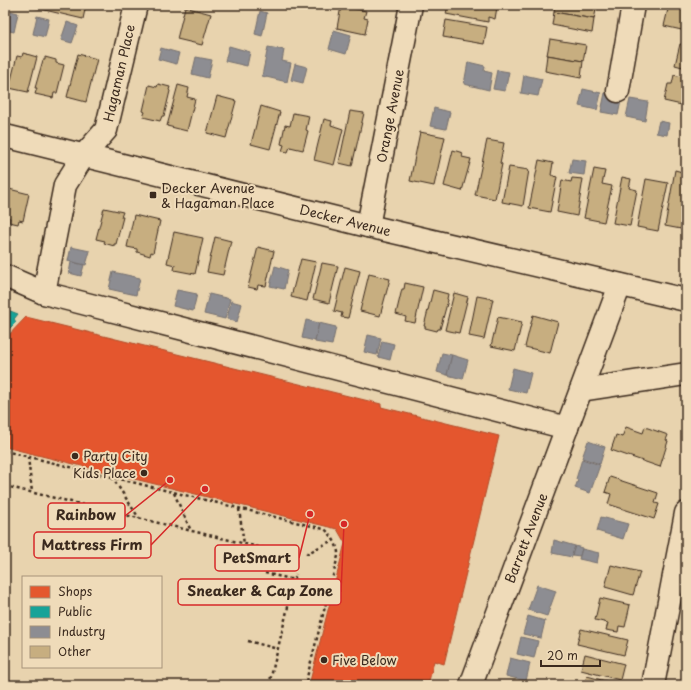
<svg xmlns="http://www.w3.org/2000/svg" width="691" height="690" viewBox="0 0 691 690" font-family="'Playpen Sans',sans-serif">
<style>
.shops{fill:#e4572e;stroke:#b14a29}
.public{fill:#17a398;stroke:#227f73}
.industry{fill:#8d8d92;stroke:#746f6f}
.building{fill:#c7ae80;stroke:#3b2a1e}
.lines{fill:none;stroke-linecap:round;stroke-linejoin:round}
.minor-casing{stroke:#3b2a1e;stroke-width:25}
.path{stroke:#3b2a1e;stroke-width:2.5;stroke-dasharray:3 3;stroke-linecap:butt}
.minor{stroke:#efdbb9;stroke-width:22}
.poi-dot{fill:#3b2a1e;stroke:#efdbb9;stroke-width:1.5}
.labels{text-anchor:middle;stroke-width:4;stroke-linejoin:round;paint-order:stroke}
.street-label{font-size:13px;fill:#3b2a1e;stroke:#efdbb9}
.poi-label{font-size:13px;fill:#3b2a1e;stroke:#efdbb9;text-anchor:start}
.leader{fill:none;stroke:#d62828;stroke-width:1.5}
.callout-dot{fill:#d62828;stroke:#efdbb9;stroke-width:1.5}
.callout{fill:#efdbb9;stroke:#d62828;stroke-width:1.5}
.callout-label{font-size:14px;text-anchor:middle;font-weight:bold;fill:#3b2a1e}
</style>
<rect width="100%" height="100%" fill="#e8d3ae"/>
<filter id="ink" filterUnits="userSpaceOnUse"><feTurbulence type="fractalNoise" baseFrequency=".025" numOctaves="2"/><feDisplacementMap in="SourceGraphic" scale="8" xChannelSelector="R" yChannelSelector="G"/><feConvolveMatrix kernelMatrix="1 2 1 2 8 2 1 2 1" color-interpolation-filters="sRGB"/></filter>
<g filter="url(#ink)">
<path class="shops" d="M26 317 381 404V407L499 436 444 664 434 661 428 685H309L345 543 337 529 5 447V339Z"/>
<path class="public" d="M5 309 18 314 14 319 16 322 5 333Z"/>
<g class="industry">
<path d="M6 10 18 13 14 32 5 30Z"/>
<path d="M260 11 267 13 262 36 255 34Z"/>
<path d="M37 16 49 19 45 37 33 34Z"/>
<path d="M67 22 78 26 72 43 61 40Z"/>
<path d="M334 30 351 35 346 54 329 49Z"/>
<path d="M229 46 250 52 247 66 225 61Z"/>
<path d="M268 47 284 50 282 61 291 63 287 82 262 76Z"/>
<path d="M161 48 179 53 176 64 158 59Z"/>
<path d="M196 57 212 60 208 78 192 74Z"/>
<path d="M468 62 485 66 484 71 492 73 489 90 464 84Z"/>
<path d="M295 64 307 67 303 83 291 80Z"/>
<path d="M497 70 509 72 505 91 493 89Z"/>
<path d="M524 75 542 79 538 96 521 93Z"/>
<path d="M583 89 601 93 597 110 579 106Z"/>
<path d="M605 93 622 96 618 115 601 112Z"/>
<path d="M630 99 648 102 645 121 626 117Z"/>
<path d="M434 108 450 112 446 129 430 126Z"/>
<path d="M659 121 669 123 667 135 656 133Z"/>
<path d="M572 159 586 161 584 175 569 173Z"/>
<path d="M71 247 90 251 86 265 68 261Z"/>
<path d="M71 262 84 265 81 276 69 273Z"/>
<path d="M275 266 288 270 284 289 270 286Z"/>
<path d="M113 272 140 278 136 295 109 289Z"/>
<path d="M177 290 197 294 193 311 173 306Z"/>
<path d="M209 294 230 299 225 319 204 314Z"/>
<path d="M231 301 242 304 237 322 227 319Z"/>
<path d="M306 320 319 323 315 341 302 338Z"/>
<path d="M319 323 336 327 332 345 315 342Z"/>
<path d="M368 335 381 338 377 355 364 352Z"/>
<path d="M382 341 394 344 390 360 378 357Z"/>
<path d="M442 353 452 355 447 375 437 372Z"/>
<path d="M452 355 468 360 463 379 447 375Z"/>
<path d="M513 368 531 373 526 393 508 389Z"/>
<path d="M588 441 605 447 600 464 582 458Z"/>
<path d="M582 459 600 465 590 493 575 488 578 480 576 479Z"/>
<path d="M601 517 628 524 623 539 597 531Z"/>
<path d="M554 540 575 546 572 557 552 553Z"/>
<path d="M575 546 582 548 580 556 572 555Z"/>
<path d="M582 549 599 553 597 563 579 559Z"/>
<path d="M537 585 556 591 547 616 528 610Z"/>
<path d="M528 616 545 621 541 638 523 634Z"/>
<path d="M521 637 538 641 534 658 517 654Z"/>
<path d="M510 658 530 663 526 681 506 676Z"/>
</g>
<g class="building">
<path d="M32 5H86L83 19 32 7Z"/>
<path d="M448 5H486L497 7 495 19 488 17V22L446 14Z"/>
<path d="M555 5H592L597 6 594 19 554 12Z"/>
<path d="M669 5 686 6V31L664 26Z"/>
<path d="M341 6 366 11 364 18 368 19 365 34 337 28Z"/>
<path d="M185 7 211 14 202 45 177 39Z"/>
<path d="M554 12 594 19 592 33 552 25Z"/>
<path d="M446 20 487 27 484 44 443 37Z"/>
<path d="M550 39 586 45 583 61 547 55Z"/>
<path d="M680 44 686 45V68L675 65Z"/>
<path d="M23 53 37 57 28 92 9 88 17 56 22 57Z"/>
<path d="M78 54 97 59 86 102 67 97Z"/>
<path d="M547 55 583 61 581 78 545 71Z"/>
<path d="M45 57 56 60V63L64 65 57 93H54L53 98 35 94 37 88H35L43 60H45Z"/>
<path d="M674 75 686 78V106L664 101 668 84H672Z"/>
<path d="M158 84 170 87 169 90 170 91 164 116H162L160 121 143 117 145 112 143 111 149 85 157 87Z"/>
<path d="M178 85 189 88 187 97 195 99 187 131 167 126Z"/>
<path d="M217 96 236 101 226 138 207 133Z"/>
<path d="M261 106 280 112 270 149 251 144Z"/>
<path d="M350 111 364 113 352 166 339 163Z"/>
<path d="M293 113 309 116 306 130 308 131 303 150 290 147 288 152 282 151 284 145 281 144 285 125 290 126Z"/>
<path d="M324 119 332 121 331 125 343 129 334 165 314 160Z"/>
<path d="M420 132 445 137 434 186 410 181Z"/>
<path d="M487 140 504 143 500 163 502 164 495 199 475 195Z"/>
<path d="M453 150 463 153 462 157 471 159 462 191 444 186Z"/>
<path d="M539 160 553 163 551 175 557 177 550 212 529 208Z"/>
<path d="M509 167 529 170 523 206 502 202Z"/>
<path d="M594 169 605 171 602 184 612 186 604 222 584 218Z"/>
<path d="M675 170 686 173V203L681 229 665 226Z"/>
<path d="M622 177 631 179 629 188 637 190 630 226 613 223Z"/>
<path d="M572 178 583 179 577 216 557 212 562 180 571 182Z"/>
<path d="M646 179 668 183 658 231 637 227Z"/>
<path d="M5 188 29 194 23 221 19 220 18 224 9 222 10 218 5 217Z"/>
<path d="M104 208 123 212 121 217H123L116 244H114V246L104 243 105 241 96 239Z"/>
<path d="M134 215 160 221 153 253 151 252 150 256 137 252V249L127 247Z"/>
<path d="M174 232 203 238 195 274 174 270 175 265 167 263Z"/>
<path d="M215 237 231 241 223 275 207 272Z"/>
<path d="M258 247 274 251 266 286 258 285 257 289 248 287Z"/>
<path d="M301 259 316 262 307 301 291 297Z"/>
<path d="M322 263 338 266 329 303 313 299Z"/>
<path d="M345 267 360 271 348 318 341 317 342 313 334 311Z"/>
<path d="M369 274 390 279 380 316 360 311Z"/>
<path d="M405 283 423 287 415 323 405 321 406 317 396 314 402 289H404Z"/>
<path d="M433 290 448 294 447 299 448 300 440 329H438L437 331 425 328V326H424Z"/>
<path d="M454 293 468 297 459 333 445 330Z"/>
<path d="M477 296 493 299 484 339 469 336Z"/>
<path d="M533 315 558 322 550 353 525 347Z"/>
<path d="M498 317 522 322 515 351 491 346Z"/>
<path d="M626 427 643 433 645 427 668 435 666 440 668 441 660 467 611 450 616 435 622 437Z"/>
<path d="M610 477 658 493 655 503 659 504 654 519 608 504 611 494 605 492Z"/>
<path d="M611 565 640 572 633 595 605 587Z"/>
<path d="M600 598 630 605 625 627 619 626 618 632 606 630 608 623 595 620Z"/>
<path d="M581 629 628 640 624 655 577 644Z"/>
<path d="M585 654 624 664 620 680 581 670Z"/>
<path d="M587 676 620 685H581L582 681 585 682Z"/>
</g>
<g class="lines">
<g class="minor-casing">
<g id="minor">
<path d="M618 91 633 5"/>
<path d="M5 136 368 226 686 300"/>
<path d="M368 226 411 5"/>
<path d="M5 276 44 293 567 428"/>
<path d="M44 293 65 185 84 155 106 130 136 5"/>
<path d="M581 390 686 374"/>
<path d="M471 685 620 285"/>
<path d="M653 685 686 513"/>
</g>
</g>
<g class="path">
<path d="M5 451 324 529C331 533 339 547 338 556L305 685"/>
<path d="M28 457 32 492"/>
<path d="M112 477 139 518"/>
<path d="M5 486 271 550"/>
<path d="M174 493 191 531"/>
<path d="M239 509 244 544"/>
<path d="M306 554 333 540"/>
<path d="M265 573 295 580"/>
<path d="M248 641 278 649"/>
<path d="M269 685 296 574"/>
</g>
<use href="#minor" class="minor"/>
</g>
</g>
<g class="poi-dot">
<rect x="149" y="191" width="8" height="8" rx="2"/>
<circle cx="75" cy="456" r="4"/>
<circle cx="144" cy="473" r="4"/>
<circle cx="324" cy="660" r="4"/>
</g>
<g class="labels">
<g class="street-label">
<text transform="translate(119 73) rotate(-77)" y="5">Hagaman Place</text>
<text transform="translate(390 116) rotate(-79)" y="5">Orange Avenue</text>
<text transform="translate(345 220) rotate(14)" y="5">Decker Avenue</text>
<text transform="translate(526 538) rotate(-69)" y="5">Barrett Avenue</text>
</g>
<g class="poi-label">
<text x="161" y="193">Decker Avenue<tspan x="161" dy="15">&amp; Hagaman Place</tspan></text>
<text x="83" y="461">Party City</text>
<text x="136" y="478" text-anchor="end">Kids Place</text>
<text x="332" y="665">Five Below</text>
</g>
</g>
<path class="leader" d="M170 480L125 516M205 489L151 545M310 514L299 558M344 524L341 592"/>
<g class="callout-dot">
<circle cx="170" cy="480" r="4"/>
<circle cx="205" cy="489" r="4"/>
<circle cx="310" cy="514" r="4"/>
<circle cx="344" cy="524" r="4"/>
</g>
<g class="callout">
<rect x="48" y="503" width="77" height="26" rx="4"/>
<rect x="34" y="532" width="117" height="26" rx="4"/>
<rect x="215" y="545" width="84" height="26" rx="4"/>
<rect x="178" y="579" width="163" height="26" rx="4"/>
</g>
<g class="callout-label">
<text x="86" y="520">Rainbow</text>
<text x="92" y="550">Mattress Firm</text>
<text x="257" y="563">PetSmart</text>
<text x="260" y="596">Sneaker &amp; Cap Zone</text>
</g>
<rect width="691" height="690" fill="none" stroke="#efdbb9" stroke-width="20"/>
<rect x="10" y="10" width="671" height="670" fill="none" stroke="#3b2a1e" stroke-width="1.5" filter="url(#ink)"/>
<rect x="22" y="576" width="140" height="92" fill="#efdbb9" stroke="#a7947b"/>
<rect x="30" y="586" width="20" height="12" fill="#e4572e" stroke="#a7947b"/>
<text x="58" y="596" font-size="12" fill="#3b2a1e">Shops</text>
<rect x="30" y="606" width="20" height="12" fill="#17a398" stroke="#a7947b"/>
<text x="58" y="616" font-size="12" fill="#3b2a1e">Public</text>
<rect x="30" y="626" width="20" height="12" fill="#8d8d92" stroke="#a7947b"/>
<text x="58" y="636" font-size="12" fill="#3b2a1e">Industry</text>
<rect x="30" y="646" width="20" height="12" fill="#c7ae80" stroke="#a7947b"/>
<text x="58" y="656" font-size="12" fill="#3b2a1e">Other</text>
<path d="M541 660v6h59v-6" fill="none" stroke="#3b2a1e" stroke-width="2"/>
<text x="547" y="660" font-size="12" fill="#3b2a1e" stroke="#efdbb9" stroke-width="3" paint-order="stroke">20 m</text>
</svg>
